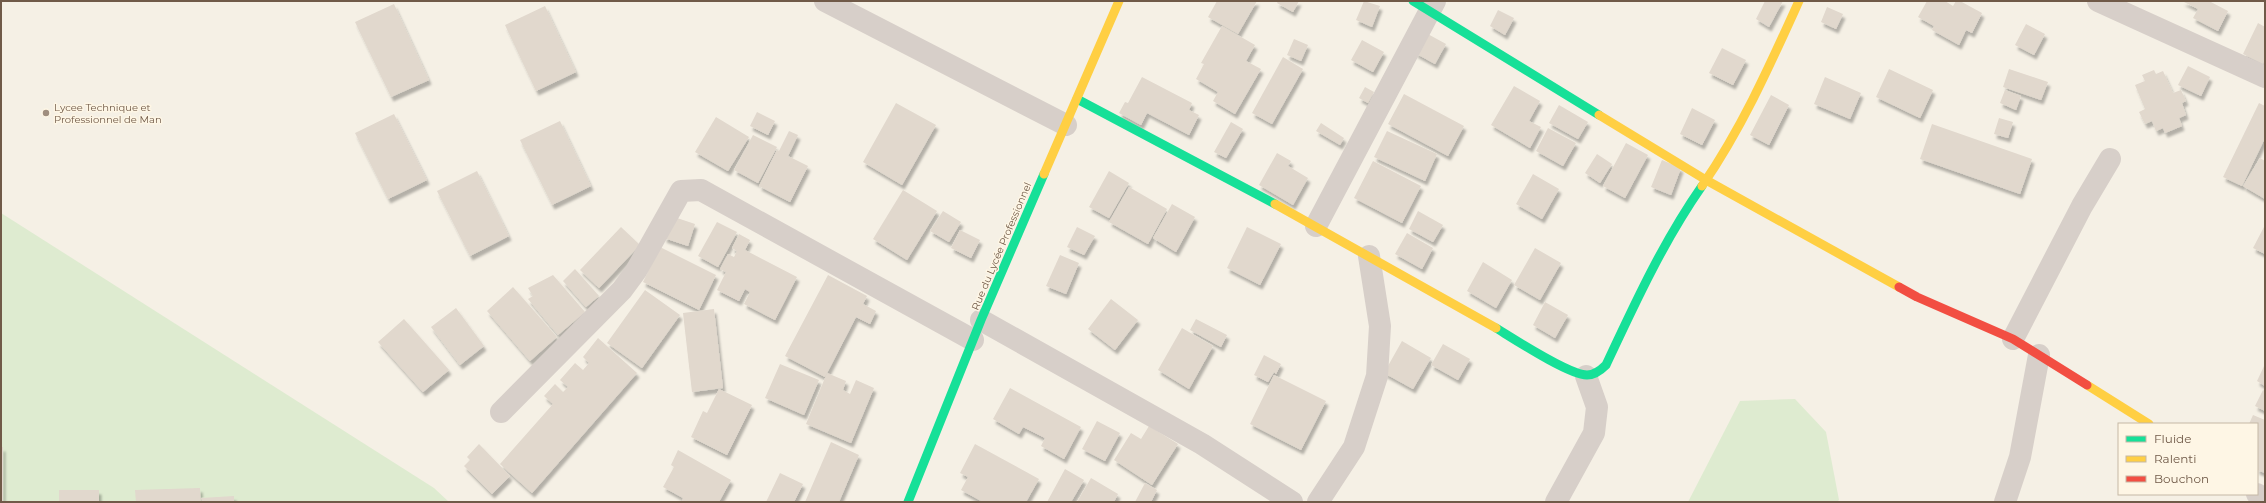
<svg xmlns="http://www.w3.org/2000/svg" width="2266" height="503" viewBox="0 0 2266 503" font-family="Montserrat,sans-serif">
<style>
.green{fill:#deebd0}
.building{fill:#e1d8cd;filter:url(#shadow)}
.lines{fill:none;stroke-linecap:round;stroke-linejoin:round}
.street{stroke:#d7cfc9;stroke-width:22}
.fast{stroke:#16e098;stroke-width:9}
.slow{stroke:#ffcf43;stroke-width:9}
.jam{stroke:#f24e42;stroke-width:9}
.poi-dot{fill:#9f8e7f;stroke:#fef6e5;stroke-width:1.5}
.labels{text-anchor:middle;stroke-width:3;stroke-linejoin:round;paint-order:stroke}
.poi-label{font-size:10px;fill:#705a48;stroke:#fef6e5;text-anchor:start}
.street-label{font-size:10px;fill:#705a48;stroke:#fef6e5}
</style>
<defs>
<filter id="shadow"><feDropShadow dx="2.5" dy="4.5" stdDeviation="1" flood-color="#0004"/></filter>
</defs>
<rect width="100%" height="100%" fill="#f5f0e5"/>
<g class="green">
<path d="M1 213 434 488 449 502H1Z"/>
<path d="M1795 399 1826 432 1839 500 1837 502H1688L1740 401Z"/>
</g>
<g class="building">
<path d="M1217 1H1257L1238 34 1208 17Z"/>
<path d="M1278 1H1299L1293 12 1277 3Z"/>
<path d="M1364 1 1380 6 1372 27 1356 20Z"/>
<path d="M1765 1H1783L1769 27 1756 19Z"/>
<path d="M1927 1H1945L1953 6 1956 1H1960L1982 13 1972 33 1966 30 1959 45 1932 30 1934 26 1918 17Z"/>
<path d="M2182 1H2209L2228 11 2218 31 2193 18 2198 9Z"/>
<path d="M394 4 429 80 391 97 355 22Z"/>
<path d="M545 6 576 72 536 91 505 25Z"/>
<path d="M1827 7 1843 14 1836 29 1821 22Z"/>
<path d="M1498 10 1514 18 1505 35 1490 26Z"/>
<path d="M2258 23 2265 27V60L2263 64 2243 54Z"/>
<path d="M2026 24 2045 34 2034 55 2015 45Z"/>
<path d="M1222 26 1255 45 1246 61 1261 69 1235 114 1213 101 1218 92 1196 79 1204 64 1201 63Z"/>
<path d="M1426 33 1446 44 1435 64 1415 53Z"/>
<path d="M1294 39 1308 45 1301 61 1287 55Z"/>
<path d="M1362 40 1384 52 1373 72 1351 60Z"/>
<path d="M1722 48 1746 60 1733 85 1709 73Z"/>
<path d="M1283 57 1303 69 1272 124 1252 113Z"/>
<path d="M2188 66 2210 77 2201 96 2178 85Z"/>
<path d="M1889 69 1933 90 1920 118 1876 97Z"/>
<path d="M2009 69 2048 82 2041 100 2003 87Z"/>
<path d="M2154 70 2156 74 2163 71 2173 93 2181 90 2186 101 2182 103 2186 115 2179 118 2182 126 2165 133 2163 128 2156 131 2152 121 2145 124 2139 112 2145 109 2135 85 2145 81 2142 75Z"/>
<path d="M1142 77 1192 103 1189 110 1199 115 1189 135 1147 113 1141 125 1119 113 1125 102 1128 103Z"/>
<path d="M1825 77 1861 93 1850 119 1814 104Z"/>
<path d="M1514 86 1540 101 1529 121 1541 127 1530 148 1491 125Z"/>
<path d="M1365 87 1374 92 1368 103 1359 98Z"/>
<path d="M2005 90 2021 96 2016 110 2000 103Z"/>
<path d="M1404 94 1464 126 1448 156 1388 124Z"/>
<path d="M1771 95 1789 105 1769 145 1750 135Z"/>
<path d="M896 103 936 125 902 185 863 162Z"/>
<path d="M2259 103 2265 106V138L2242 186 2223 177Z"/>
<path d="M1559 105 1588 122 1578 139 1549 123Z"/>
<path d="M1692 108 1715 120 1702 145 1680 134Z"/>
<path d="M757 112 775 121 768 135 750 126Z"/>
<path d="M394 114 427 180 388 199 355 133Z"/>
<path d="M716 117 749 137 728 171 695 152Z"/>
<path d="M1999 118 2013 122 2008 138 1994 134Z"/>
<path d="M560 121 591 186 552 205 520 140Z"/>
<path d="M1231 122 1243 129 1226 158 1214 152Z"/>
<path d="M1321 123 1344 138 1340 145 1316 131Z"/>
<path d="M1932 124 2032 159 2020 194 1920 159Z"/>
<path d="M1548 128 1576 143 1563 166 1536 151Z"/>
<path d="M789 131 798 135 788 156 808 166 790 202 759 186 777 150 779 151Z"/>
<path d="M1387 131 1437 154 1425 181 1374 157Z"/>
<path d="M753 135 777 147 758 183 734 170Z"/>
<path d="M1626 143 1648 155 1625 198 1603 186Z"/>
<path d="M1277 153 1291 161 1288 166 1308 178 1293 205 1259 185Z"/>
<path d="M1597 154 1612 164 1600 183 1585 173Z"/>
<path d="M2260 158 2265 161V199L2243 186Z"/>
<path d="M1662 160 1681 168 1671 195 1651 187Z"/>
<path d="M1373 161 1421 186 1402 223 1354 198Z"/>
<path d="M477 171 509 236 470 256 437 191Z"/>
<path d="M1109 171 1129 183 1109 218 1089 207Z"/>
<path d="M1533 174 1559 189 1542 219 1516 204Z"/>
<path d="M1129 187 1167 209 1148 244 1109 222Z"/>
<path d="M903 190 937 211 907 260 873 239Z"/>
<path d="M1172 204 1195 217 1176 252 1153 238Z"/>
<path d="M943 211 961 222 949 242 930 231Z"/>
<path d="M1418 211 1443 225 1433 242 1409 229Z"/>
<path d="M671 216 695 224 688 246 664 238Z"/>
<path d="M717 222 737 232 718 267 698 256Z"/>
<path d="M2265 225V254L2253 248Z"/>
<path d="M621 227 640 245 599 288 580 270Z"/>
<path d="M1077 227 1095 236 1084 255 1067 247Z"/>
<path d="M1247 227 1281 244 1260 285 1227 268Z"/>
<path d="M960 230 980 240 971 258 951 248Z"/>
<path d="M1407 233 1433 248 1422 269 1395 254Z"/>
<path d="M739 234 750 240 745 250 797 277 775 320 744 304 750 292 745 289 739 301 717 290 726 272 720 269 728 254 734 257 737 251 732 248Z"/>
<path d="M660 247 716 275 699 310 643 282Z"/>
<path d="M1535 248 1561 263 1540 300 1514 285Z"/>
<path d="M1060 255 1079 263 1066 294 1046 286Z"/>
<path d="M1483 262 1512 280 1496 308 1467 291Z"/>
<path d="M575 269 599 296 586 307 563 281Z"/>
<path d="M553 275 585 312 558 335 528 299 533 296 528 288Z"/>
<path d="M828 275 867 296 863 304 876 311 870 324 856 317 825 377 785 356Z"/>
<path d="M513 287 557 337 530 361 487 311Z"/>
<path d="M645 290 680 315 642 368 607 343Z"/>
<path d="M1111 299 1138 320 1115 350 1088 329Z"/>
<path d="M1545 302 1568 315 1555 338 1533 325Z"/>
<path d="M456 308 484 346 460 365 431 327Z"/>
<path d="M714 309 723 388 692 392 683 313Z"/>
<path d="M404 319 449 370 423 392 378 342Z"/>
<path d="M1196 319 1227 335 1221 347 1190 330Z"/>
<path d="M1182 328 1213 346 1189 389 1158 370Z"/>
<path d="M598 338 637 373 532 493 500 464 553 404 544 396 555 384 563 392 568 387 560 380 575 363 583 370 589 363 583 357Z"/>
<path d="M1402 341 1431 358 1413 389 1384 373Z"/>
<path d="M1443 344 1470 359 1458 380 1431 365Z"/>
<path d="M1264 355 1281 364 1276 374 1274 372 1268 382 1254 375Z"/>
<path d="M780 364 819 380 804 415 765 398Z"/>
<path d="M2265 364V386L2257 381Z"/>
<path d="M827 373 846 381 843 390 850 394 856 380 874 388 851 443 806 424Z"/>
<path d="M1274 375 1326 401 1301 450 1250 424Z"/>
<path d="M1010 388 1081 427 1064 459 1041 446 1045 438 1023 427 1019 434 993 419Z"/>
<path d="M719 389 752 405 727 455 691 437 703 411 707 413Z"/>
<path d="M2263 390 2265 391V411L2255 406Z"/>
<path d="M2253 415 2265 420V473L2257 470V424H2249Z"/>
<path d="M1097 421 1120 433 1105 461 1082 449Z"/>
<path d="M1149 426 1178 444 1152 485 1114 460 1131 433 1141 439Z"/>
<path d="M831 442 859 455 839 502H805Z"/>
<path d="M479 444 510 476 492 494 464 466 470 460 467 457Z"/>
<path d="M975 444 1039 479 1026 502H983L961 490 968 477 960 473Z"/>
<rect x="1" y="447" width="2" height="55"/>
<path d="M678 450 731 480 719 502H682L683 498 663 487 674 467 671 465Z"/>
<path d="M1065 469 1084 480 1071 502H1047Z"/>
<path d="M780 473 803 484 794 502H766Z"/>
<path d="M1091 478 1118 494 1114 502H1077Z"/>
<path d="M1145 483 1157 490 1151 502H1135Z"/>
<path d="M200 488 201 502H136L135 490Z"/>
<rect x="59" y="490" width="40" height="12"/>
<path d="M234 496V502H202L201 498Z"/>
</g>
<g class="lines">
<g class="street">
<path d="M825 1 1066 125"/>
<path d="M2098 1 2265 77"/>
<path d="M1316 226 1435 1"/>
<path d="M981 320 1202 444 1292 502"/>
<path d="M2013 339 2082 206 2110 159"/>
<path d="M501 412 622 290 636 271 681 191 701 190 973 340"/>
<path d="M2257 494 2265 499"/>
<path d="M1318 502 1354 447 1377 376 1380 326 1369 256"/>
<path d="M1556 502 1594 433 1597 407 1586 376"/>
<path d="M2005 502 2020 457 2039 355"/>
</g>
<g class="fast">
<path d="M1413 1 1599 115"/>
<path d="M1077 99 1275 204"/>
<path d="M1496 328C1514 339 1569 375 1587 375 1595 375 1601 370 1606 365 1635 303 1663 242 1702 186"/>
<path d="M908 502 981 320 1044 174"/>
</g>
<g class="slow">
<path d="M1599 115 1706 180 1899 287"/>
<path d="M1044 174 1119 1"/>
<path d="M1702 186C1742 128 1770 65 1799 1"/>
<path d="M1275 204 1496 328"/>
<path d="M2087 385 2149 424"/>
</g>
<path class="jam" d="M1899 287 1917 297 2013 339 2087 385"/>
</g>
<circle class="poi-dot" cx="46" cy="113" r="4"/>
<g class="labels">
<g class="poi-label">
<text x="54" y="111">Lycee Technique et<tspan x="54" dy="12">Professionnel de Man</tspan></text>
</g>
<g class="street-label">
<text transform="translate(1001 246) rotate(-67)" y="4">Rue du Lycée Professionnel</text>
</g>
</g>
<rect width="2266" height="503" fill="none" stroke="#705a48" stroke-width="4"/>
<rect x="2118" y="423" width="140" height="72" fill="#fef6e5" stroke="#c5b8a6"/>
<rect x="2126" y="436" width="20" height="6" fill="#16e098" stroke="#c5b8a6"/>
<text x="2154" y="443" font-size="12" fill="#705a48">Fluide</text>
<rect x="2126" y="456" width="20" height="6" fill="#ffcf43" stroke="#c5b8a6"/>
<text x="2154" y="463" font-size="12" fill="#705a48">Ralenti</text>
<rect x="2126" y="476" width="20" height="6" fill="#f24e42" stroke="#c5b8a6"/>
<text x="2154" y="483" font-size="12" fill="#705a48">Bouchon</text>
</svg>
